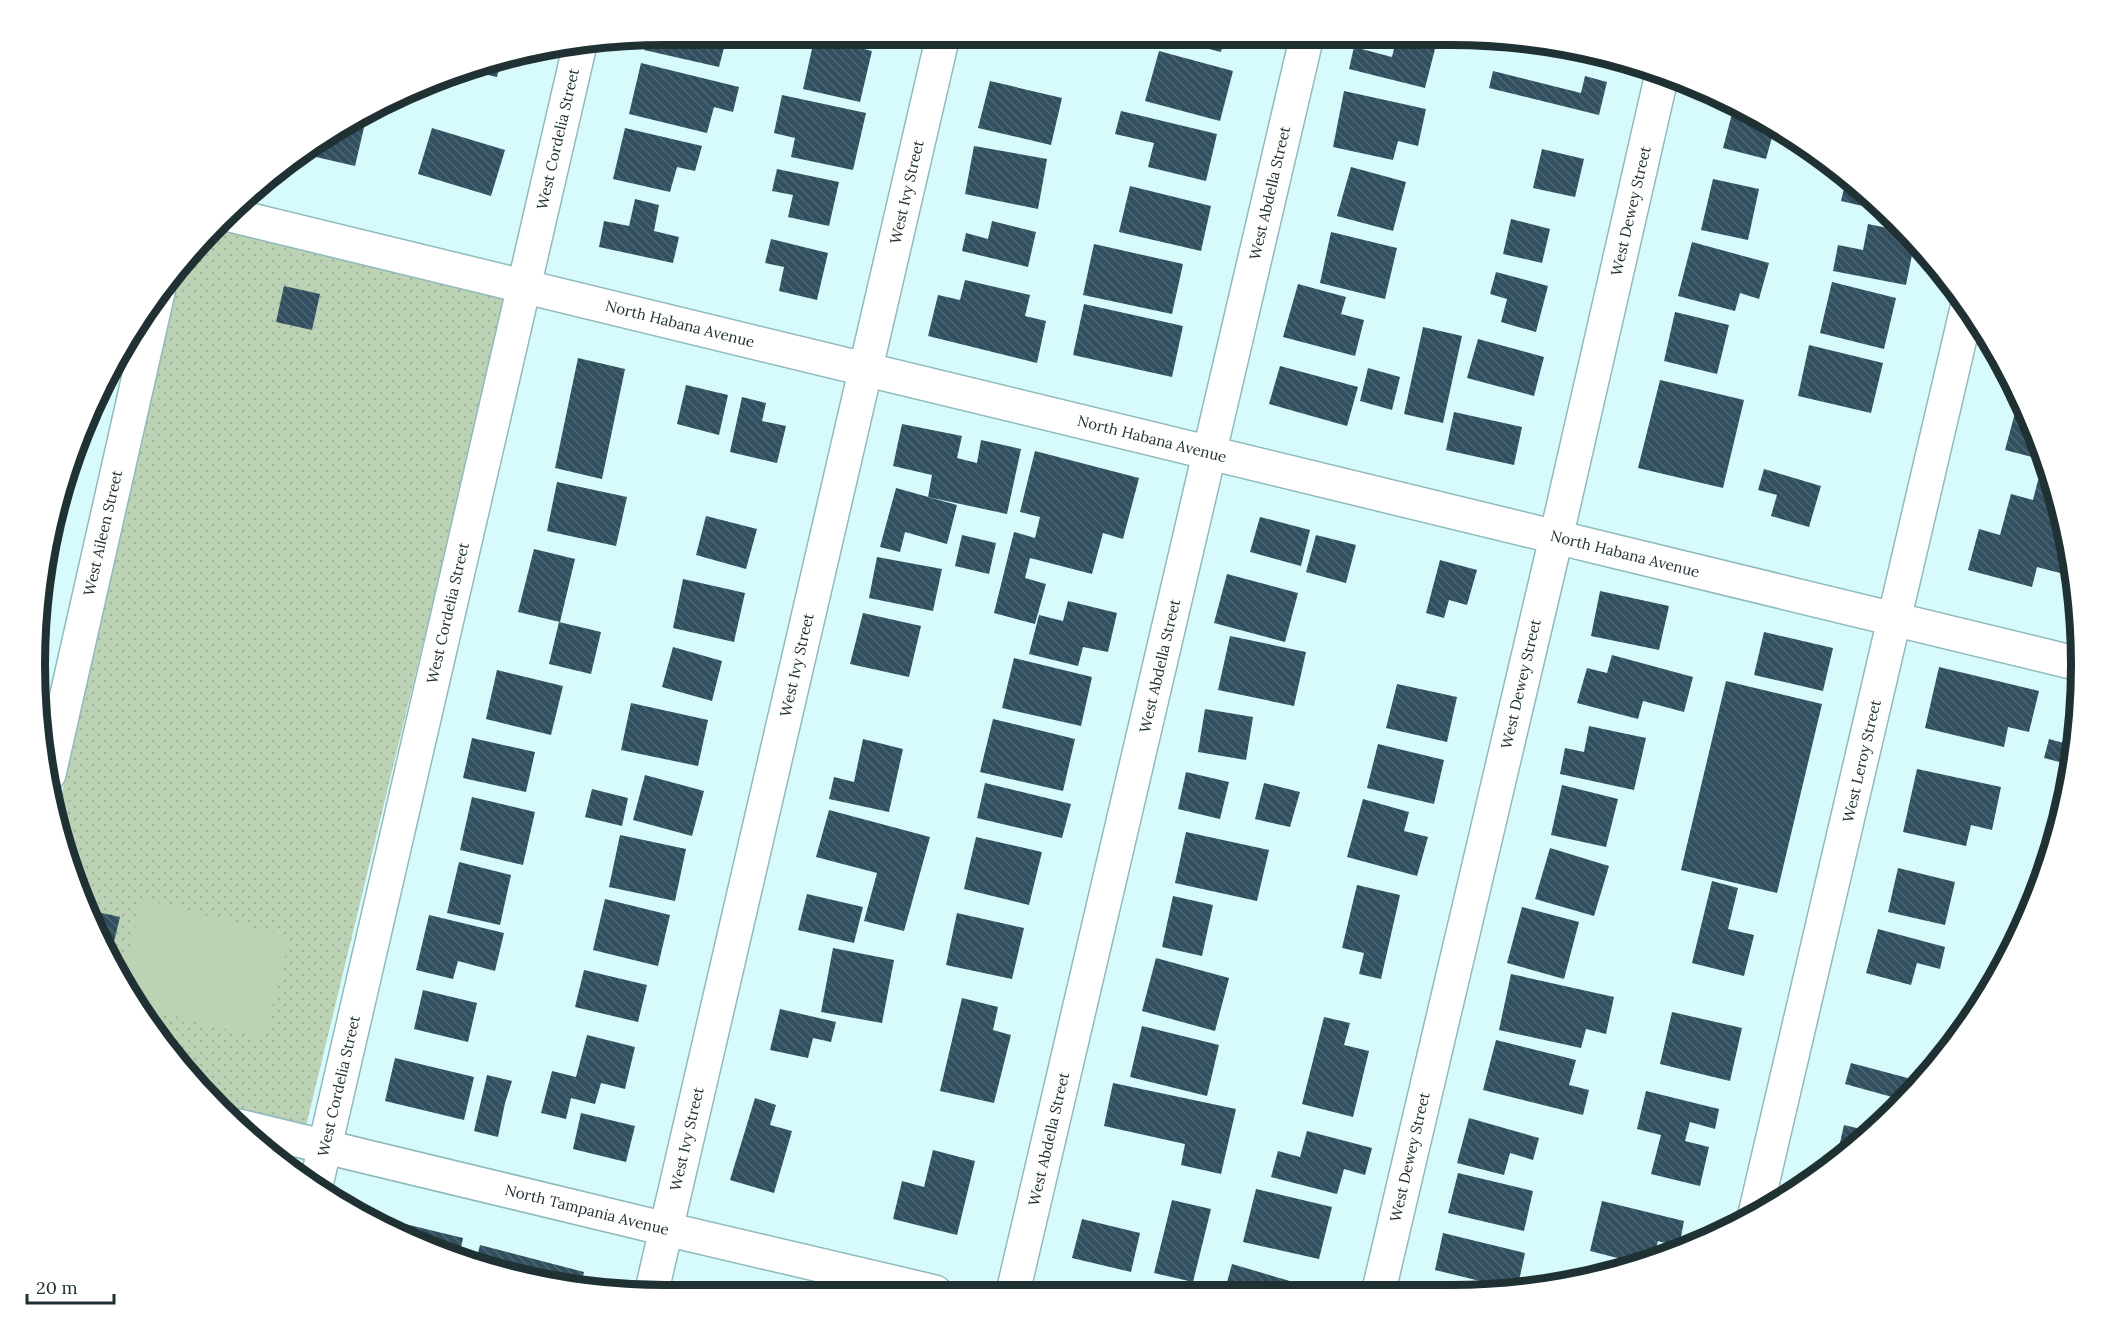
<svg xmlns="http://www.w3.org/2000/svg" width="2116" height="1330" viewBox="0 0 2116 1330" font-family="Lora,serif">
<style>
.park{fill:url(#park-dots)}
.garden{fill:#bcd2b4}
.building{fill:url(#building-back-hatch)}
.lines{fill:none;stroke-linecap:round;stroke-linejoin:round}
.minor-casing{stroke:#90babd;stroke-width:36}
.tertiary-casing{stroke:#90babd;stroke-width:36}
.minor{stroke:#fff;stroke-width:33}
.tertiary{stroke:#fff;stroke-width:33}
.labels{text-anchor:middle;stroke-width:6;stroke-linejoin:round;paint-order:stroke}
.street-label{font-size:15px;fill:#203133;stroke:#fff}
.rim{fill:none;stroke:#203133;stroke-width:8}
</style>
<defs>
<pattern id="park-dots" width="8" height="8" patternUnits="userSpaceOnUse" patternTransform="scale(1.5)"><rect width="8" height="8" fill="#bcd2b4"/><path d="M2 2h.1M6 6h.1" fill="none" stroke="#a1b59b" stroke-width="1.8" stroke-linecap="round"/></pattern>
<pattern id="building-back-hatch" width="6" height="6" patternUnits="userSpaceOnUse" patternTransform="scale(1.5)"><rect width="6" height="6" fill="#324f60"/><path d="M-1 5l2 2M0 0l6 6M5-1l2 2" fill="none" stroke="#4e6674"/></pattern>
</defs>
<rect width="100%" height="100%" fill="#d7fafd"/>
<path class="park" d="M213 226 504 297 431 610 306 1126 217 1105 191 1081 141 1015 83 907 55 823 182 262Z"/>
<path class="garden" d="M142 899 290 937 264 1039 136 1006 122 980Z"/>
<g class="building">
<path d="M646 40H726L719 67 644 50Z"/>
<path d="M814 40H828L872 51 860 102 803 89Z"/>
<path d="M1173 40H1224L1221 52Z"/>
<path d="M1396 40H1416L1436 45 1425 88 1349 69 1354 47 1392 57Z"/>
<path d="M1528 40 1612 61 1610 66 1527 43Z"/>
<path d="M1159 51 1233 71 1220 121 1145 101Z"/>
<path d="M502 59 497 77 461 69 463 68Z"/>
<path d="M641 63 739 87 733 112 714 107 707 133 629 114Z"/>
<path d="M1493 71 1581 93 1585 76 1607 82 1599 115 1489 88Z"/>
<path d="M990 81 1062 98 1051 145 978 128Z"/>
<path d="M1344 91 1426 109 1418 146 1398 141 1393 160 1333 147Z"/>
<path d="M782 95 866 113 853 170 791 157 795 138 774 133Z"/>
<path d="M1734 106 1774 130 1766 159 1723 148Z"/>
<path d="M1121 111 1217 134 1206 181 1148 167 1154 143 1115 134Z"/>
<path d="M367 115 355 166 303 154 304 150 314 141Z"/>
<path d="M432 128 505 150 491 196 418 174Z"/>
<path d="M625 128 702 146 695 171 677 167 670 192 613 179Z"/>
<path d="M974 146 1047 159 1038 209 965 194Z"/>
<path d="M1542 149 1584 159 1575 197 1533 188Z"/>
<path d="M1829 161 1835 165 1845 174 1827 170Z"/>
<path d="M1351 167 1406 182 1393 231 1337 216Z"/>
<path d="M777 169 839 182 829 226 788 217 793 195 772 191Z"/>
<path d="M1847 176 1849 178 1884 211 1841 201Z"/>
<path d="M1713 179 1759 189 1748 240 1701 230Z"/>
<path d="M1130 186 1211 206 1201 251 1119 232Z"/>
<path d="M635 199 659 205 654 231 679 237 673 263 599 247 604 221 629 226Z"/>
<path d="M1511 219 1550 229 1542 263 1503 254Z"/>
<path d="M992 221 1036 232 1028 267 962 251 966 233 988 239Z"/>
<path d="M1868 224 1907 232 1915 240 1906 285 1833 271 1838 245 1863 250Z"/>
<path d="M1331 232 1397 248 1385 299 1320 283Z"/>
<path d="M771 239 828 253 817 300 779 291 784 267 765 263Z"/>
<path d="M1692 242 1769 263 1759 299 1740 293 1735 311 1678 296Z"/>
<path d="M1094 244 1183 264 1172 314 1083 295Z"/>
<path d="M1496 272 1548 286 1536 332 1501 322 1507 299 1490 294Z"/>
<path d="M965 280 1030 295 1025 316 1046 321 1037 363 928 336 938 295 960 300Z"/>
<path d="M1832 282 1896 298 1884 349 1820 333Z"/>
<path d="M1298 284 1346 297 1341 314 1364 320 1355 356 1283 337Z"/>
<path d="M284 286 320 294 312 330 276 322Z"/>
<path d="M1084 304 1183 326 1172 377 1073 355Z"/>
<path d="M1675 312 1729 325 1717 374 1664 361Z"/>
<path d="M1423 327 1462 336 1443 423 1404 414Z"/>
<path d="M1478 339 1544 357 1534 396 1467 378Z"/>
<path d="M1809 345 1883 363 1871 413 1798 396Z"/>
<path d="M578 358 625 369 602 479 555 468Z"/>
<path d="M1280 366 1358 387 1347 426 1269 404Z"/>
<path d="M1368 368 1400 377 1392 410 1360 401Z"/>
<path d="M1660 380 1744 400 1723 488 1638 468Z"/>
<path d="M686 385 728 395 719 435 677 424Z"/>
<path d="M742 397 766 403 762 421 786 426 777 463 730 452Z"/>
<path d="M2019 398 2047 461 2005 450Z"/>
<path d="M1454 412 1522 427 1514 465 1446 450Z"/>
<path d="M902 424 962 436 957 458 977 463 981 440 1021 449 1007 514 928 497 932 475 893 466Z"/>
<path d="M1035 451 1139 478 1123 539 1103 533 1092 574 1030 558 1025 578 1046 584 1035 624 994 613 1014 532 1035 538 1040 517 1020 512Z"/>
<path d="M1764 469 1821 486 1809 527 1771 516 1777 495 1758 490Z"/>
<path d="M2038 480 2053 484 2075 577 2037 567 2032 587 1968 570 1979 529 2000 535 2011 494 2033 500Z"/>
<path d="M557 482 627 497 616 546 547 531Z"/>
<path d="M896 488 957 505 947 544 905 532 900 552 880 547Z"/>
<path d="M706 516 757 529 746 569 696 555Z"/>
<path d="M1260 517 1310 530 1301 566 1250 552Z"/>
<path d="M962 535 996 543 989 574 955 566Z"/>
<path d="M1316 535 1356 545 1346 583 1306 572Z"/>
<path d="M534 549 575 559 560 622 518 612Z"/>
<path d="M877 557 942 569 933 611 869 598Z"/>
<path d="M1440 560 1477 570 1467 605 1449 600 1444 618 1426 613Z"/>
<path d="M1227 574 1298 593 1285 642 1214 623Z"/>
<path d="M683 579 745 593 734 642 673 628Z"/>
<path d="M1600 591 1669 606 1659 650 1591 636Z"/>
<path d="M1068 601 1117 613 1108 652 1083 647 1078 666 1029 654 1039 615 1063 621Z"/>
<path d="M863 613 921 626 909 677 850 664Z"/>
<path d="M559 622 601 632 591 674 549 664Z"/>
<path d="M1764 632 1833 648 1823 691 1754 675Z"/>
<path d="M1230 636 1306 652 1294 706 1218 690Z"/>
<path d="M673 647 722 661 712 701 662 687Z"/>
<path d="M1612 655 1693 677 1684 712 1643 701 1638 719 1577 703 1587 668 1607 673Z"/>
<path d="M1014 658 1092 677 1081 726 1002 708Z"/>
<path d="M1939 667 2039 691 2029 732 2008 727 2004 747 1925 728Z"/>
<path d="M497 670 563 686 551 735 486 719Z"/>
<path d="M1726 681 1822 704 1777 893 1681 870Z"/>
<path d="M1397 684 1457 697 1447 742 1386 728Z"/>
<path d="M631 703 708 720 698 766 621 750Z"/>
<path d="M1205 709 1253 717 1246 760 1198 752Z"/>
<path d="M993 719 1075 739 1063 791 980 772Z"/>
<path d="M1589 726 1646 738 1634 790 1560 774 1565 748 1584 752Z"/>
<path d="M2075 727H2077L2071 765 2044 758 2049 739 2071 745Z"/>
<path d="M472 738 535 752 526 792 463 778Z"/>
<path d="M863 739 903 749 889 812 829 799 834 777 854 782Z"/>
<path d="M1378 744 1444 760 1434 804 1367 788Z"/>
<path d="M1917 769 2001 787 1992 830 1971 825 1966 846 1903 832Z"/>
<path d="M1186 772 1229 782 1220 819 1178 809Z"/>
<path d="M645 775 704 791 692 836 633 820Z"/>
<path d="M2067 777 2068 778 2060 826 2056 825Z"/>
<path d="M985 783 1071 804 1062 838 977 818Z"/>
<path d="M1264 783 1300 792 1290 827 1255 819Z"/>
<path d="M1562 785 1618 799 1606 847 1551 835Z"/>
<path d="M592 789 628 798 622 826 585 817Z"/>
<path d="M472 797 535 812 523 865 460 850Z"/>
<path d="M1363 799 1409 812 1404 831 1428 837 1417 876 1347 857Z"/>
<path d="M829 810 930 837 904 931 864 921 877 873 816 857Z"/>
<path d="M1186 832 1269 850 1257 901 1175 883Z"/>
<path d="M620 835 686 849 675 901 609 887Z"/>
<path d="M976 837 1042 852 1029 905 964 889Z"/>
<path d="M1550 848 1609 866 1594 916 1535 899Z"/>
<path d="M459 862 511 875 500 925 447 913Z"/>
<path d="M1898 868 1955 882 1945 925 1888 912Z"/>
<path d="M1712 881 1738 888 1728 929 1754 935 1744 976 1692 963Z"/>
<path d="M1357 885 1400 895 1381 979 1359 974 1364 953 1342 948Z"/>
<path d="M807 894 863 907 854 943 798 930Z"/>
<path d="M1173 896 1213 905 1202 956 1162 947Z"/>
<path d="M605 899 670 915 658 966 593 950Z"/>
<path d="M1522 907 1579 922 1564 979 1507 963Z"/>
<path d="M84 909 120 917 110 958 97 933Z"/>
<path d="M957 913 1024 928 1012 979 946 965Z"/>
<path d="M429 915 504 933 495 971 458 961 453 979 416 970Z"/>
<path d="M1878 929 1945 947 1940 969 1917 963 1911 985 1866 973Z"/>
<path d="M833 948 894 960 882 1023 821 1012Z"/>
<path d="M1156 958 1229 978 1215 1031 1142 1011Z"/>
<path d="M584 970 647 985 638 1022 575 1007Z"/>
<path d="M1511 974 1614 997 1606 1034 1586 1029 1581 1048 1499 1030Z"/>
<path d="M423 990 477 1003 468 1042 414 1029Z"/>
<path d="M962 998 998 1007 993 1030 1011 1035 994 1103 940 1091Z"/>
<path d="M780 1009 836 1022 831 1042 813 1038 808 1058 770 1050Z"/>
<path d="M1672 1012 1742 1028 1730 1081 1660 1064Z"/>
<path d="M1324 1017 1350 1023 1344 1045 1369 1051 1353 1117 1302 1104Z"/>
<path d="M1142 1026 1219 1045 1207 1096 1130 1077Z"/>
<path d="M587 1035 635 1047 625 1089 601 1083 595 1104 571 1098 566 1119 541 1113 552 1071 576 1077Z"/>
<path d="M1496 1040 1576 1060 1569 1085 1589 1090 1583 1115 1483 1090Z"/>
<path d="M395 1058 474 1077 464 1120 385 1101Z"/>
<path d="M1924 1060 1937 1064 1903 1100 1845 1084 1851 1063 1919 1081Z"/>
<path d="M487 1075 512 1081 505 1103 498 1137 474 1131Z"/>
<path d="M1113 1083 1236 1109 1221 1174 1181 1165 1185 1144 1104 1126Z"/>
<path d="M1646 1091 1719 1109 1715 1129 1690 1122 1685 1141 1709 1147 1700 1186 1651 1174 1661 1135 1637 1129Z"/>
<path d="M755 1098 776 1105 770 1125 792 1131 774 1193 730 1180Z"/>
<path d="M581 1113 635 1126 626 1162 573 1149Z"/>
<path d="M1469 1118 1539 1138 1533 1160 1510 1153 1504 1175 1457 1163Z"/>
<path d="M1844 1125 1873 1132 1866 1139 1836 1160Z"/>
<path d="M1307 1131 1372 1148 1365 1175 1344 1169 1337 1194 1271 1177 1278 1151 1300 1157Z"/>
<path d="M933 1150 975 1161 957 1235 893 1219 902 1181 924 1187Z"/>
<path d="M1458 1173 1533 1191 1524 1231 1448 1213Z"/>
<path d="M1256 1189 1332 1207 1319 1259 1243 1242Z"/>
<path d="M1172 1200 1211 1209 1193 1282 1154 1273Z"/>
<path d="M1602 1201 1684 1221 1679 1247 1658 1241 1653 1259 1641 1264 1590 1251Z"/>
<path d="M368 1215 463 1238 459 1257 423 1247Z"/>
<path d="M1082 1219 1140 1233 1131 1272 1072 1258Z"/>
<path d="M1443 1233 1525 1253 1517 1290 1435 1270Z"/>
<path d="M480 1245 584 1272 580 1289 476 1261Z"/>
<path d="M1232 1264 1307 1286 1305 1293H1224Z"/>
</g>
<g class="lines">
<g class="minor-casing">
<g id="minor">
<path d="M49 774 158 292"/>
<path d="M239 1126 666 1229 935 1292"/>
<path d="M316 1185 581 40"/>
<path d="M1755 1214 1967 308"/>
<path d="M652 1290 942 40"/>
<path d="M1013 1292 1306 40"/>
<path d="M1378 1294 1553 551 1662 74"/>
</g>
</g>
<g class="tertiary-casing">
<path id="tertiary" d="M226 214 2079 664"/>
</g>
<use href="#minor" class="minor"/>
<use href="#tertiary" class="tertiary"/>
</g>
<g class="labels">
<g class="street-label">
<text transform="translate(558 139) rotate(-77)" y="5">West Cordelia Street</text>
<text transform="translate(907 192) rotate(-77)" y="5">West Ivy Street</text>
<text transform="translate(1270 193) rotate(-77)" y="5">West Abdella Street</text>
<text transform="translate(1631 211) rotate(-77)" y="5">West Dewey Street</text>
<text transform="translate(680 324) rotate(14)" y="5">North Habana Avenue</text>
<text transform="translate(1152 439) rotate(14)" y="5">North Habana Avenue</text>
<text transform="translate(103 533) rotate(-77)" y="5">West Aileen Street</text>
<text transform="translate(1625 554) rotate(14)" y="5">North Habana Avenue</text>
<text transform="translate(448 613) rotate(-77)" y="5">West Cordelia Street</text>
<text transform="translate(797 665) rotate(-77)" y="5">West Ivy Street</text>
<text transform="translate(1160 666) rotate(-77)" y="5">West Abdella Street</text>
<text transform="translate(1521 684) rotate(-77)" y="5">West Dewey Street</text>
<text transform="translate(1862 761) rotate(-77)" y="5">West Leroy Street</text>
<text transform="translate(339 1086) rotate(-77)" y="5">West Cordelia Street</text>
<text transform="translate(687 1139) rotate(-77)" y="5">West Ivy Street</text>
<text transform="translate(1049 1139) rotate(-77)" y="5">West Abdella Street</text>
<text transform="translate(1410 1157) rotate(-77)" y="5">West Dewey Street</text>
<text transform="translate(587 1210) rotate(14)" y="5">North Tampania Avenue</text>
</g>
</g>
<path d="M0 0H2116V1330H0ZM665 45H1451A620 620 0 0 1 2071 665V665A620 620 0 0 1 1451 1285H665A620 620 0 0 1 45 665V665A620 620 0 0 1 665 45Z" fill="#fff" fill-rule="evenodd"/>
<path class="rim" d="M665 45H1451A620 620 0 0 1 2071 665V665A620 620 0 0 1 1451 1285H665A620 620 0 0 1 45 665V665A620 620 0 0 1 665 45Z"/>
<path d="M27 1294v9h87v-9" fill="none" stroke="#203133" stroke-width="3"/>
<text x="36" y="1294" font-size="18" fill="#203133" stroke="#ffffff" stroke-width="4.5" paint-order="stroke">20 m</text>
</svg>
